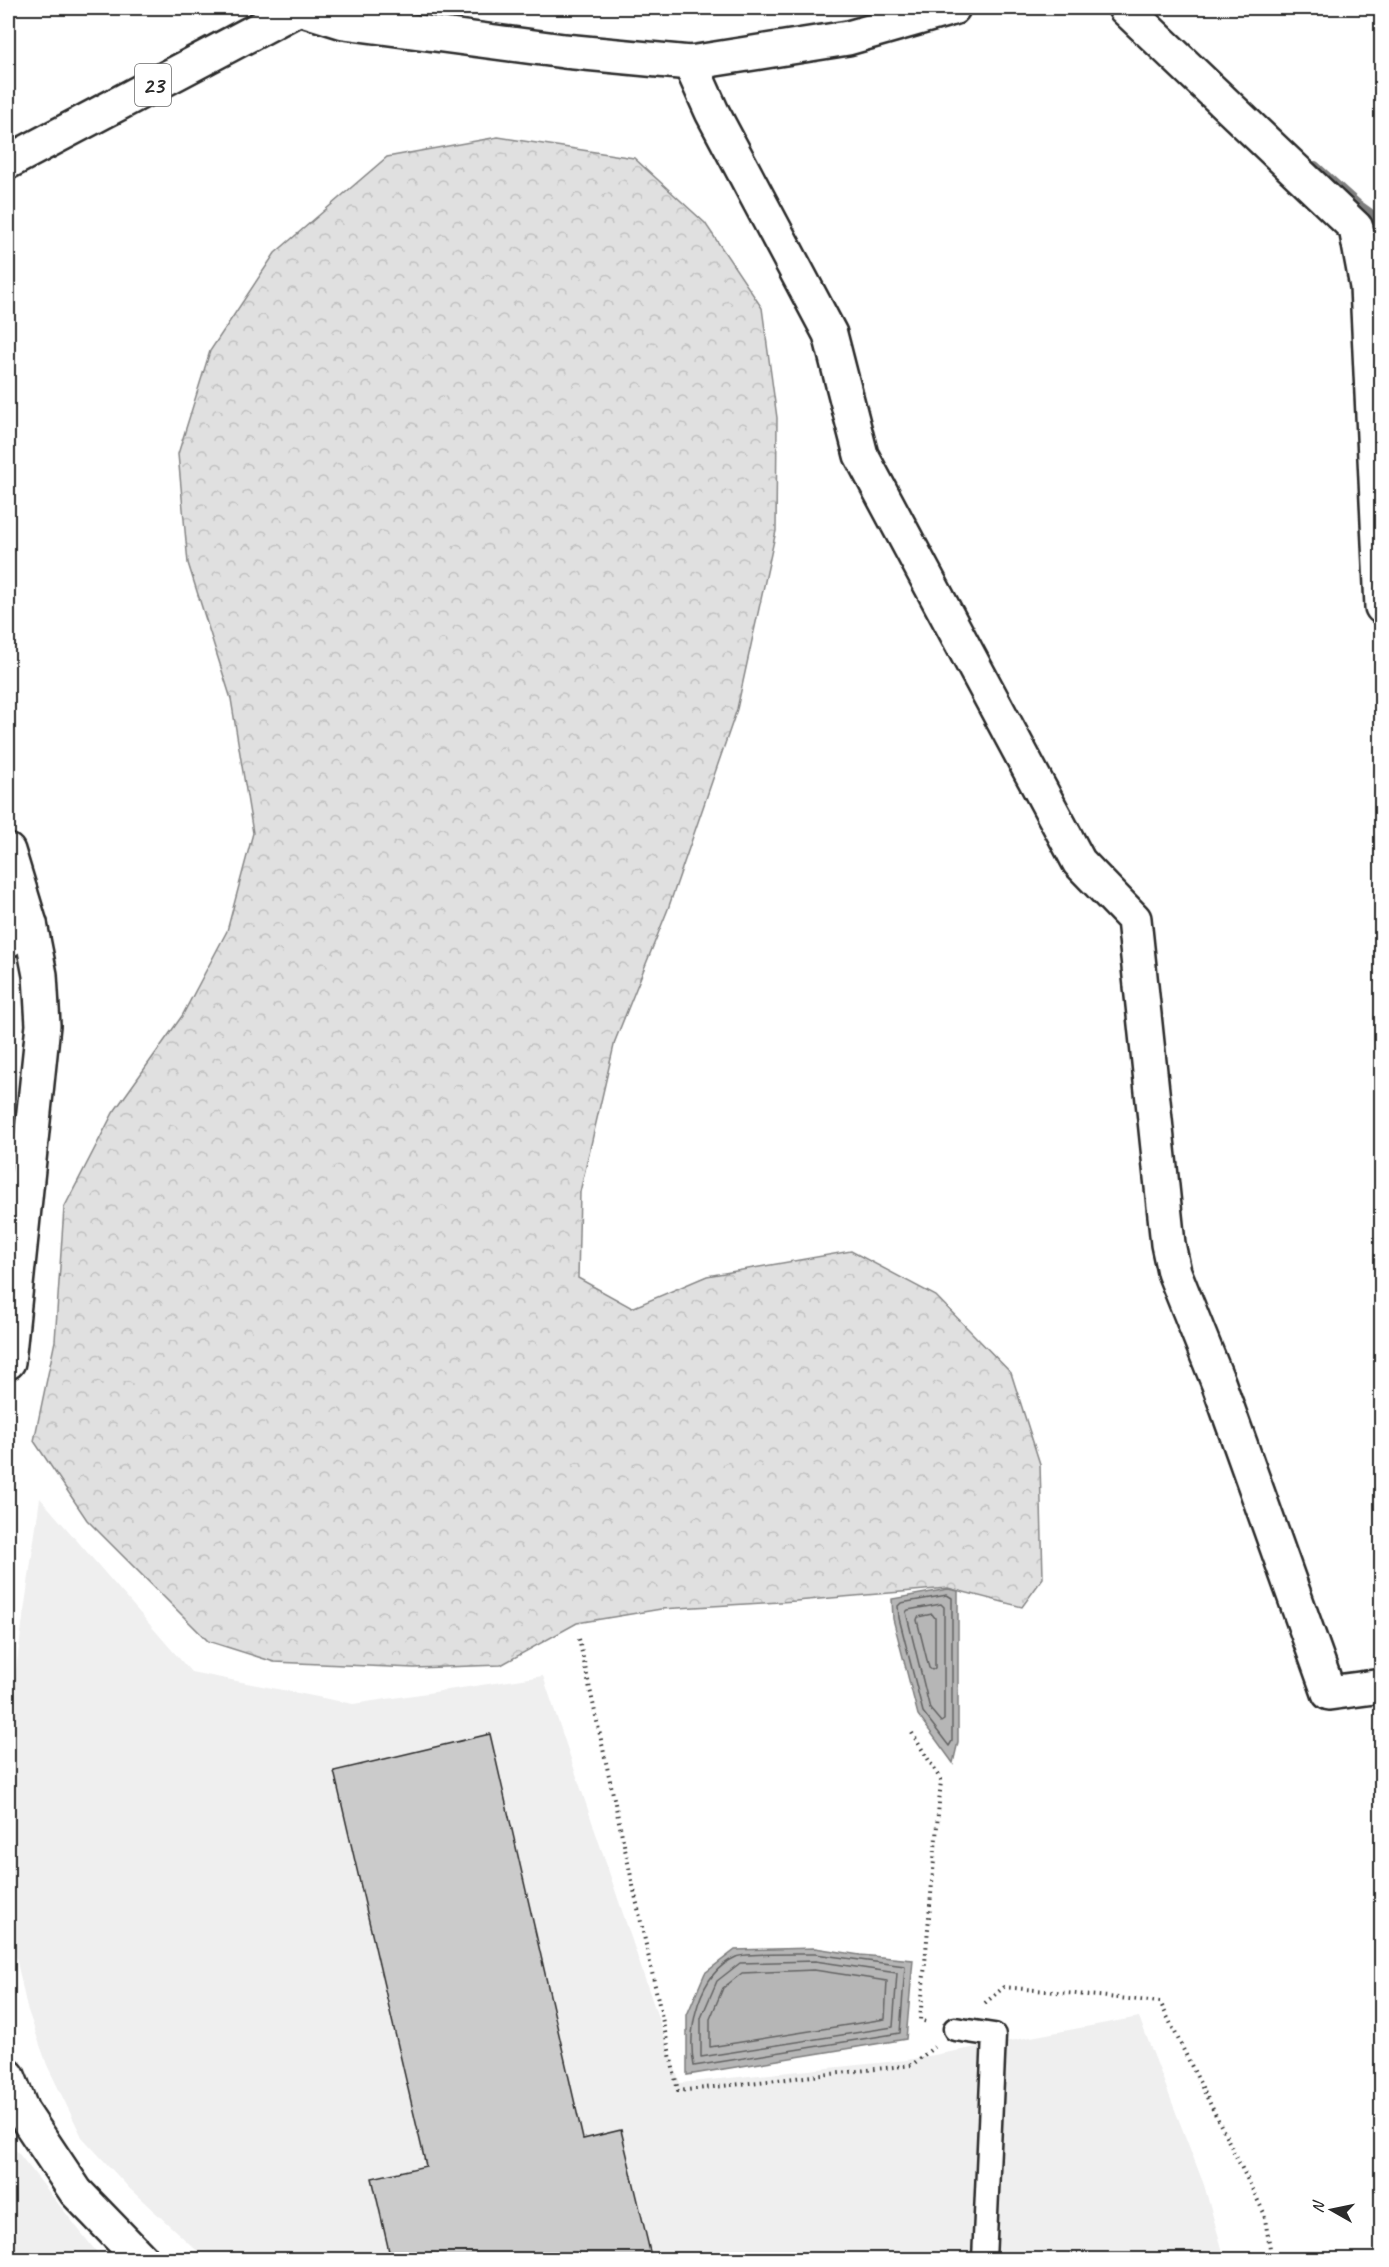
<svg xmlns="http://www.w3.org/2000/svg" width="1389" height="2267" viewBox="0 0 1389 2267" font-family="Caveat,sans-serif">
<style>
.built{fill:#efefef}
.forest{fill:url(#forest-crowns);stroke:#868686;stroke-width:1.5}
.water{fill:#b6b6b6;stroke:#7e7e7e;stroke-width:1.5}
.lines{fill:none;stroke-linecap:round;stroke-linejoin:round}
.shore{stroke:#636363;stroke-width:1.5}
.stream{stroke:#7e7e7e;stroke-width:10}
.building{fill:#cbcbcb;stroke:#2b2b2b;stroke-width:1.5}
.lane-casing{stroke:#2b2b2b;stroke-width:27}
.street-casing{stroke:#2b2b2b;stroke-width:38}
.secondary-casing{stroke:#2b2b2b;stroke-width:38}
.primary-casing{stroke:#2b2b2b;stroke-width:38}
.path{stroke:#2b2b2b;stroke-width:4;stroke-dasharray:1.5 4.5;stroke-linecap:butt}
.lane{stroke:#fff;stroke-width:22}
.street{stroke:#fff;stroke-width:33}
.secondary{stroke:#fff;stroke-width:33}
.primary{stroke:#fff;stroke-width:33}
.labels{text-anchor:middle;stroke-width:4.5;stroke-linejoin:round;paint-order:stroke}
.shield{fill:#fff;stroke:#6b6b6b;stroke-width:1.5}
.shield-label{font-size:24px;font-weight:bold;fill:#2b2b2b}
</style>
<defs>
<pattern id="forest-crowns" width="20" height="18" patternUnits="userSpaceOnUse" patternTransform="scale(1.5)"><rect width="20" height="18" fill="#e0e0e0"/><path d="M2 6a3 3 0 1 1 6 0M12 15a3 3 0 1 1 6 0" fill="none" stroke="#c0c0c0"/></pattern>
</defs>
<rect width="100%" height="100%" fill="#fff"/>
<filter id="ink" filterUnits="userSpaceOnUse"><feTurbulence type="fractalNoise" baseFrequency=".0167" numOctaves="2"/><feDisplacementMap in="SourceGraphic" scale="12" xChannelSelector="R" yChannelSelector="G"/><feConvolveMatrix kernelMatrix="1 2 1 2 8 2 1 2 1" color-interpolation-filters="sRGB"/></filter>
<g filter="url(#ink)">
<g class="built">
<path d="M40 1498 191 1672 353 1704 543 1676 680 2083 907 2060 1139 2017 1204 2185 1225 2259H206L130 2189 82 2137 47 2065 27 2008 11 1934 8 1902V1768L13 1690Z"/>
<path d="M8 2140 102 2259H8Z"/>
</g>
<path class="forest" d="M498 137 634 158 705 223 762 308 777 418 776 531 737 709 668 909 615 1041 580 1192 578 1278 632 1308 707 1276 851 1251 936 1296 1011 1373 1040 1464 1043 1578 1022 1607 948 1588 796 1601 661 1609 577 1623 501 1665 414 1668 274 1662 208 1641 87 1520 34 1441 55 1341 64 1208 113 1113 182 1016 227 931 253 833 231 699 188 563 178 454 210 351 275 253 387 157Z"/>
<g class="water">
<path d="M948 1589 958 1591V1742L953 1763 918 1715 893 1619 892 1599Z"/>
<path d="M815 1948 860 1955 913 1960 906 2039 687 2075V2015L705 1973 735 1950Z"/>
</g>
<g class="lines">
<g class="shore">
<path d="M947 1595 952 1598V1741L949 1746 923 1712 899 1618 898 1606 901 1603Z"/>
<path d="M941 1604 944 1607V1720L941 1722 930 1709 906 1612 908 1610Z"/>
<path d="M932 1614 935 1618V1668L932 1670 929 1668 917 1620 918 1617Z"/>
<path d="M815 1954 905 1966 900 2033 694 2066C687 2029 698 1974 736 1957 745 1953 801 1954 815 1954Z"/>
<path d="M815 1961 897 1973 893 2027 701 2057V2018L717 1981 740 1963Z"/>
<path d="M814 1970 887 1981 885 2019 710 2047V2019L723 1988 742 1973Z"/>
</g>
<g class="stream">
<path d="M843 8H848"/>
<path d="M1315 166 1357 204 1382 222"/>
</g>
</g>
<path class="building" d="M490 1734 583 2139 621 2130 652 2260H391L372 2178 426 2166 334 1771Z"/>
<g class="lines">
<g class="lane-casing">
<path id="lane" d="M955 2029 994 2035 984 2260"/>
</g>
<g class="street-casing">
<g id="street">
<path d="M299 8 344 22 564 51 690 63 848 38 953 8"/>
<path d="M1125 8 1356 228 1367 287 1382 607"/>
<path d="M690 63 712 112 830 334 861 455 1079 862 1134 919 1168 1244 1174 1272 1218 1382 1329 1693 1382 1686"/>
<path d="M8 940 30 924"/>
</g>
</g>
<g class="secondary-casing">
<g id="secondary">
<path d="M8 851 30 924 40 975 43 1025 8 1362"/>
<path d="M8 2076 22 2111 76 2192 142 2260"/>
</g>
</g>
<g class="primary-casing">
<path id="primary" d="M8 162 299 8"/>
</g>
<g class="path">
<path d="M579 1639 678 2091 912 2065 934 2047"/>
<path d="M912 1733 941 1780 920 2020 928 2022"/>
<path d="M985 2003 1004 1987 1160 2002 1264 2213 1272 2260"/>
</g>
<use href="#lane" class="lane"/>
<use href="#street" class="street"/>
<use href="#secondary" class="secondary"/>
<use href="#primary" class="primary"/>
</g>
</g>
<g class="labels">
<rect class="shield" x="135" y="64" width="36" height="42" rx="4.5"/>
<g class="shield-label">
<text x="153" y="93">23</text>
</g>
</g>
<rect width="1389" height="2267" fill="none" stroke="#fff" stroke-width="30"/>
<rect x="15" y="15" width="1359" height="2237" fill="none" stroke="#2b2b2b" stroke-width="2" filter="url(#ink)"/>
<g transform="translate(1332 2210) rotate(279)" stroke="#ffffff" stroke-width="4.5" paint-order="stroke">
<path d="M0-4.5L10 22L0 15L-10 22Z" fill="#2b2b2b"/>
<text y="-9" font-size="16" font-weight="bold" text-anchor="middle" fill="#2b2b2b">N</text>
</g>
</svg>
